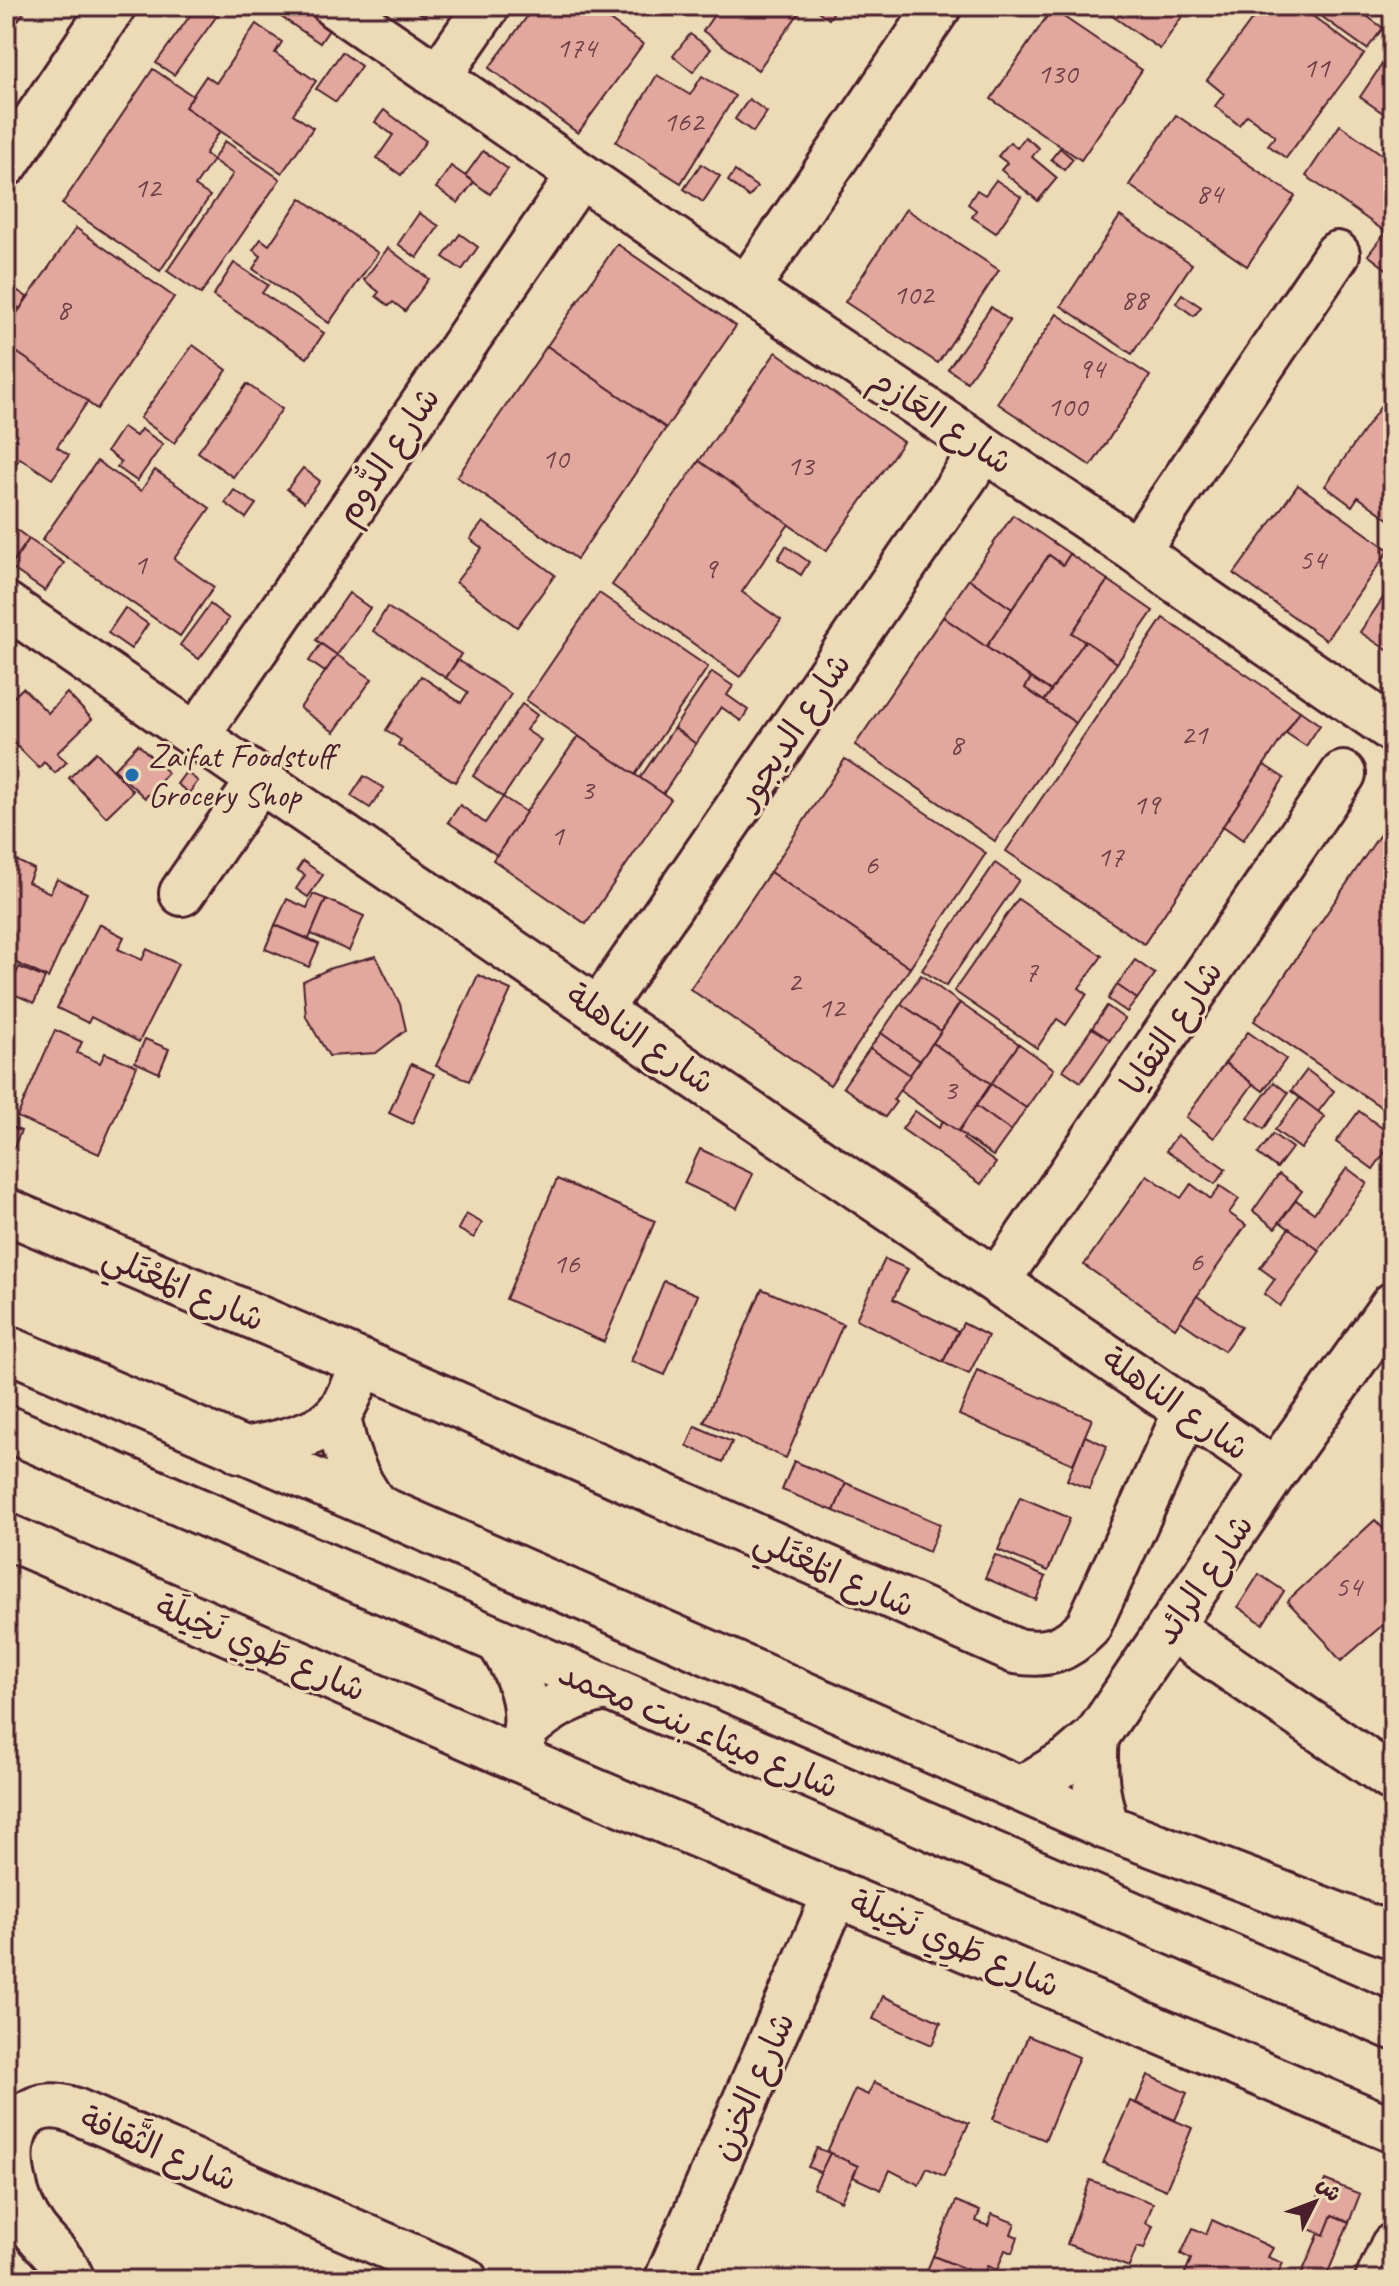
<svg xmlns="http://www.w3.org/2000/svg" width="1399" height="2286" viewBox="0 0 1399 2286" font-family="Caveat,'Playpen Sans Arabic',sans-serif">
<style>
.building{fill:#e2a89e;stroke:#4a1f2b;stroke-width:2}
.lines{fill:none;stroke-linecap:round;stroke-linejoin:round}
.minor-casing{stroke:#4a1f2b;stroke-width:50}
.major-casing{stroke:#4a1f2b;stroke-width:50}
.minor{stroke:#eddbb8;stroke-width:44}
.major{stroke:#eddbb8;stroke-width:44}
.poi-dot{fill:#1f6fb2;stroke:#eddbb8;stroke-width:3}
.labels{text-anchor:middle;stroke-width:6;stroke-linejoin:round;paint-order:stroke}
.number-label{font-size:30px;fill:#704148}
.street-label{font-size:34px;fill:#4a1f2b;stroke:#eddbb8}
.poi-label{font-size:34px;fill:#4a1f2b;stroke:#eddbb8;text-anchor:start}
</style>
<rect width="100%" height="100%" fill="#eddbb8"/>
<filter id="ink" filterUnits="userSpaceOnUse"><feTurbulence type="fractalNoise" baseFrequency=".0125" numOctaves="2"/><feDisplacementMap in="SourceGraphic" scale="16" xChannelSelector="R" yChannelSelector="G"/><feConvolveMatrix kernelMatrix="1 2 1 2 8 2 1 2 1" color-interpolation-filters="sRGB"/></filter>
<g filter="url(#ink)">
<g class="building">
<path d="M6 6H28L6 38Z"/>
<path d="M197 6H224L174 75 156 63Z"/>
<path d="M265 6H312L335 21 320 43Z"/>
<path d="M409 6H431L424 16Z"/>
<path d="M535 6H590L643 44 578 133 489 68Z"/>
<path d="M720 6H804L758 70 703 31Z"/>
<path d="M811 6H830L835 10 829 19Z"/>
<path d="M1098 6H1189L1160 49Z"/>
<path d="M1262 6H1299L1364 54 1286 158 1268 145 1275 136 1247 115 1239 125 1215 106 1224 94 1207 80Z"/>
<path d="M1307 6H1353L1383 28 1367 49Z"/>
<path d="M1052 9 1142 70 1081 160 991 99Z"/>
<path d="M256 24 282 42 275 53 316 81 293 114 313 128 282 173 185 107 206 76 216 83Z"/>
<path d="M690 34 711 49 693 72 673 56Z"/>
<path d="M1393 48V120L1360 97Z"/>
<path d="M342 52 361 66 336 102 316 89Z"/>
<path d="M153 69 193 96 185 107 220 131 205 154 213 160 195 186 210 196 160 271 62 204Z"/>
<path d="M657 75 690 95 702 76 735 96 681 183 616 142Z"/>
<path d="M749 99 767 112 753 132 735 119Z"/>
<path d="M384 110 426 141 401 175 377 158 393 135 375 122Z"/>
<path d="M1176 115 1295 196 1247 266 1129 185Z"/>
<path d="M1340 125 1393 162V237L1306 176Z"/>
<path d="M1025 137 1039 148 1032 157 1057 178 1038 201 1001 170 1007 163 998 156 1010 142 1017 148Z"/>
<path d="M225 141 280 179 201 294 167 271 233 174 213 160Z"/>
<path d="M1060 148 1073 159 1064 170 1051 159Z"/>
<path d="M483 151 508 169 490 194 465 176Z"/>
<path d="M701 164 720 176 703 202 684 189Z"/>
<path d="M451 166 474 182 458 203 436 188Z"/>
<path d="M735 171 757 187 749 197 728 181Z"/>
<path d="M996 180 1021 197 996 233 972 217 976 210 968 204 977 190 985 195Z"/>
<path d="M301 198 378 253 329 323 253 269 261 256 253 250 261 239 269 245Z"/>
<path d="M906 209 999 270 938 363 845 302Z"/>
<path d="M419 213 439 226 417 258 398 244Z"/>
<path d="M1120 216 1192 264 1132 354 1061 306Z"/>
<path d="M76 228 174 297 97 409 6 345V329Z"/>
<path d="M460 234 478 247 462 270 443 257Z"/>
<path d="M1384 234 1393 240V274L1368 255Z"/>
<path d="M617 244 736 326 666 428 547 346Z"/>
<path d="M388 248 429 279 405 311 393 302 389 306 376 296 379 292 364 280Z"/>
<path d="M234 263 268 285 262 293 324 333 307 358 213 296Z"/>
<path d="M6 283 27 297 20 309 6 299Z"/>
<path d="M1182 294 1201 307 1194 316 1176 303Z"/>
<path d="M991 307 1010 321 967 382 948 369Z"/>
<path d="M1057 314 1150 376 1091 466 997 403Z"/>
<path d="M6 345 88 401 57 447 69 455 52 479 20 458 6 478Z"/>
<path d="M193 345 227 370 174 443 140 418Z"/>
<path d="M547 346 666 428 577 559 457 477Z"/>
<path d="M776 352 903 442 826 551 699 461Z"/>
<path d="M247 384 282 409 233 477 198 452Z"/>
<path d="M1390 393 1393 395V522L1358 497 1352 506 1325 486Z"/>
<path d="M123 427 136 436 141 429 163 444 137 481 117 467 121 462 107 451Z"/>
<path d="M97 461 141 491 155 470 210 508 174 559 214 587 180 636 42 540Z"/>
<path d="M699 461 789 524 742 592 781 620 740 677 612 585Z"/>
<path d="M303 468 320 481 304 502 287 489Z"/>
<path d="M1298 485 1389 550 1326 640 1234 574Z"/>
<path d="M234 490 256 504 246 518 225 503Z"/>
<path d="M1013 515 1070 554 1063 565 1049 555 1012 609 969 579Z"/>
<path d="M6 522 29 539 8 569 6 567Z"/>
<path d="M483 522 555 575 517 627 456 582 482 548 470 539Z"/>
<path d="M29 539 64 563 45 591 10 567Z"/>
<path d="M786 546 809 562 801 575 778 559Z"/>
<path d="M1070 554 1108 580 1072 633 1085 641 1051 691 986 647 1049 555 1063 565Z"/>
<path d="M969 579 1012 609 986 647 943 617Z"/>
<path d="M1108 580 1153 611 1117 663 1072 633Z"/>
<path d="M1393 583V654L1360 632Z"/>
<path d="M349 593 370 608 337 655 316 640Z"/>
<path d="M599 593 708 667 635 775 526 700Z"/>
<path d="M210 604 229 619 199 659 180 645Z"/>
<path d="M387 607 461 654 446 678 373 631Z"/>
<path d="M125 608 148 624 131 649 108 633Z"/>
<path d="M943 617 1031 678 1025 688 1076 723 995 841 855 745Z"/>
<path d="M1163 618 1300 711 1144 944 1006 851Z"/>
<path d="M1085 641 1117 663 1076 723 1044 701Z"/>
<path d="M321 644 337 655 325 672 309 661Z"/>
<path d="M337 655 372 679 334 732 300 708Z"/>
<path d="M458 660 511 694 455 782 398 745 401 740 386 730 421 676 461 703 468 692 446 678Z"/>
<path d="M712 672 733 686 727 695 748 710 741 721 721 707 696 744 674 728Z"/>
<path d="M1031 678 1051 691 1044 701 1025 688Z"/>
<path d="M23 688 48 713 67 693 92 719 57 753 67 762 55 773 44 762 39 768 6 735V704Z"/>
<path d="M522 704 537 715 526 730 541 740 503 797 473 776Z"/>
<path d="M1300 711 1320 725 1306 746 1286 733Z"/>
<path d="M674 728 696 744 663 794 640 778Z"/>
<path d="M578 736 671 799 586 924 493 860Z"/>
<path d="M138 744 168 773 145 798 114 769Z"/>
<path d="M96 752 133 791 106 817 69 778Z"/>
<path d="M845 759 986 853 910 968 770 872Z"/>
<path d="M1264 765 1284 778 1243 840 1223 826Z"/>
<path d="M186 772 198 781 189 793 177 784Z"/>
<path d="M364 776 384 788 370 808 351 796Z"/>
<path d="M503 797 526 812 497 855 448 822 460 805 485 823Z"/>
<path d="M1393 815V1115L1254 1021Z"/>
<path d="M7 856 34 869 28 882 50 893 57 879 87 893 48 978 6 958Z"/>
<path d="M303 861 323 875 308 897 296 889 305 875 297 870Z"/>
<path d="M995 863 1019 880 946 986 922 970Z"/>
<path d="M770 872 910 968 830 1085 690 989Z"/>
<path d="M313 894 326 899 309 939 275 925 287 899 307 908Z"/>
<path d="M326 899 364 916 349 951 311 934Z"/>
<path d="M1018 899 1102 956 1079 988 1087 994 1066 1025 1057 1019 1037 1048 954 991Z"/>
<path d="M99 924 124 937 118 949 142 960 147 949 178 964 139 1042 91 1017 88 1023 57 1008Z"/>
<path d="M275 925 319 944 309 967 265 949Z"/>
<path d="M376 956 400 1004 406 1030 376 1053 329 1056 306 1017 303 981 331 968Z"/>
<path d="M1135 960 1155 974 1137 999 1117 985Z"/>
<path d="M19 967 45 978 34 1003 9 992Z"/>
<path d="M478 975 511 990 469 1081 436 1066Z"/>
<path d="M921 975 960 1003 941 1031 901 1004Z"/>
<path d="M1117 985 1137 999 1127 1012 1108 999Z"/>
<path d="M960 1003 1019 1044 991 1084 933 1043Z"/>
<path d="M901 1004 941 1031 920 1061 881 1033Z"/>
<path d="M1107 1006 1125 1019 1110 1040 1092 1028Z"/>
<path d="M1092 1028 1110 1040 1081 1082 1063 1070Z"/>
<path d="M55 1030 82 1042 77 1053 100 1063 105 1053 137 1066 99 1154 17 1117Z"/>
<path d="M1248 1032 1286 1059 1263 1091 1225 1063Z"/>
<path d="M881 1033 920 1061 910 1075 870 1048Z"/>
<path d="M145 1039 169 1049 159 1073 135 1062Z"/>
<path d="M933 1043 991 1084 958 1132 899 1090Z"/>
<path d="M1019 1044 1054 1069 1026 1108 991 1084Z"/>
<path d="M870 1048 910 1075 893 1100 896 1102 885 1117 843 1087Z"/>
<path d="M1225 1063 1253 1084 1214 1138 1186 1117Z"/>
<path d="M411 1064 434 1074 412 1124 389 1113Z"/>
<path d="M1307 1070 1334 1091 1318 1112 1291 1091Z"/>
<path d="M1274 1082 1288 1093 1264 1129 1248 1118Z"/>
<path d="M991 1084 1026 1108 1011 1131 976 1106Z"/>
<path d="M1300 1098 1325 1117 1301 1149 1275 1130Z"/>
<path d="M976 1106 1011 1131 993 1156 958 1132Z"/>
<path d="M915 1111 939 1128 943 1121 965 1136 963 1139 996 1163 981 1184 902 1129Z"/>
<path d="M1359 1111 1393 1136V1141L1373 1169 1336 1142Z"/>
<path d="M6 1124 21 1131 11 1154 6 1152Z"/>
<path d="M1273 1134 1292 1148 1277 1168 1258 1154Z"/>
<path d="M1177 1135 1226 1169 1215 1184 1166 1151Z"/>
<path d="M700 1149 753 1174 737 1208 684 1183Z"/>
<path d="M1347 1168 1367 1183 1318 1250 1280 1222 1296 1200 1314 1213Z"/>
<path d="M1279 1174 1302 1191 1275 1228 1253 1211Z"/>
<path d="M1147 1175 1181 1198 1191 1184 1211 1199 1220 1186 1239 1199 1229 1213 1246 1225 1175 1328 1084 1265Z"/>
<path d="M557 1179 655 1221 604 1342 506 1299Z"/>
<path d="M466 1214 482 1223 474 1238 458 1229Z"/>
<path d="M1289 1228 1320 1251 1280 1306 1264 1294 1275 1279 1260 1268Z"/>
<path d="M885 1259 908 1269 893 1299 958 1331 943 1362 856 1319Z"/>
<path d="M664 1281 698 1295 665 1375 631 1361Z"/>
<path d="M762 1289 843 1324 786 1458 704 1422Z"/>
<path d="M1197 1296 1241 1327 1224 1351 1180 1321Z"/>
<path d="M963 1323 988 1336 969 1374 943 1362Z"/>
<path d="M977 1370 1092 1419 1073 1464 959 1415Z"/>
<path d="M695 1426 732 1442 723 1462 687 1446Z"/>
<path d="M1085 1436 1107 1446 1089 1489 1067 1480Z"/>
<path d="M794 1461 846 1483 834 1511 782 1490Z"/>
<path d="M846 1483 940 1524 929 1552 834 1511Z"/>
<path d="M1020 1497 1070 1518 1048 1571 998 1550Z"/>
<path d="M1375 1520 1393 1539V1616L1341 1661 1328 1646 1326 1642 1287 1601Z"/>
<path d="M995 1555 1046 1577 1036 1600 985 1578Z"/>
<path d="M1259 1574 1284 1591 1263 1624 1238 1607Z"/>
<path d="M883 1996 941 2022 932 2045 873 2019Z"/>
<path d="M1028 2036 1079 2057 1045 2140 993 2119Z"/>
<path d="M1148 2075 1187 2093 1175 2120 1136 2103Z"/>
<path d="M874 2082 969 2123 944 2176 927 2168 919 2185 890 2170 881 2190 853 2177 858 2166 827 2152 855 2089 868 2095Z"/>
<path d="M1130 2101 1192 2128 1166 2190 1103 2163Z"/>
<path d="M817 2148 830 2153 821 2173 808 2167Z"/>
<path d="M830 2153 858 2166 841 2201 813 2188Z"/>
<path d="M1090 2180 1153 2203 1146 2223 1153 2226 1144 2249 1137 2247 1129 2267 1067 2244Z"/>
<path d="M1325 2180 1360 2194 1349 2222 1332 2215 1324 2235 1306 2228Z"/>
<path d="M956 2201 980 2211 976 2221 988 2226 992 2214 1015 2223 1011 2234 1018 2237 1012 2253 1005 2250 997 2270 987 2266 983 2276 933 2256Z"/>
<path d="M1332 2215 1349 2222 1325 2280H1299L1319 2233 1324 2235Z"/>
<path d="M1212 2220 1273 2248 1268 2257 1283 2263 1275 2280H1182L1191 2259 1181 2254 1193 2228 1206 2234Z"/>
<path d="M933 2256 975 2273 972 2280H943L926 2273Z"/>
<path d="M730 2271 754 2280H726Z"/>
</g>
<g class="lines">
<g class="minor-casing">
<g id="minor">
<path d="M335 6 746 289 1137 551 1180 583 1393 730"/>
<path d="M438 77 487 6"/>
<path d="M6 164 113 6"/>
<path d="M746 289 939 6"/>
<path d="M1137 551 1337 254"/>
<path d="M6 605C427 897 854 1181 1275 1471"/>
<path d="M196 736 580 175"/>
<path d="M182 893 260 780"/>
<path d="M599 1010 984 449"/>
<path d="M6 1211 363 1363 1015 1651C1048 1656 1065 1651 1088 1627L1187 1410"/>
<path d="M998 1280 1343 774"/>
<path d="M338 1414C343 1449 354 1478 376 1507"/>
<path d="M240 1450C267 1447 320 1436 338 1414 347 1404 357 1376 363 1363"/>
<path d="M6 1536 516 1758 1393 2130"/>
<path d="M1170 1627 1393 1779"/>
<path d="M500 1643C516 1668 529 1697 526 1727 525 1737 519 1748 516 1758"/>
<path d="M526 1729C550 1707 573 1695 605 1688"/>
<path d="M1096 1737C1093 1769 1096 1797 1107 1827"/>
<path d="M1021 1789 1068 1761 1096 1737 1275 1471 1393 1305"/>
<path d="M72 2280C64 2259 48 2248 35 2231 14 2204 0 2149 21 2120 35 2104 55 2104 73 2110L465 2280"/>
<path d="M667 2280 836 1893"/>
<path d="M1378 2280 1393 2246"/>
</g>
</g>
<g class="major-casing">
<g id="major">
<path d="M6 1348 376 1507 1107 1827 1393 1936"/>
<path d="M6 1428 1393 2027"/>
</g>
</g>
<use href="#minor" class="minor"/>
<use href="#major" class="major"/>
</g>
</g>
<circle class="poi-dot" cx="132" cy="775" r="8"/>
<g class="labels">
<g class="number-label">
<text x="576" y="57">174</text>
<text x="1316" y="77">11</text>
<text x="1057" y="83">130</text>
<text x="683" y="131">162</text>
<text x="147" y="197">12</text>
<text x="1209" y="203">84</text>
<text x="913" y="304">102</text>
<text x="1134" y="309">88</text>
<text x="63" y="319">8</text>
<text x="1091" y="378">94</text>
<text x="1067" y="416">100</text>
<text x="555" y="468">10</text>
<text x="800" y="475">13</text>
<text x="1312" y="569">54</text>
<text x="140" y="574">1</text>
<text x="710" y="578">9</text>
<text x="1194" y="744">21</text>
<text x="956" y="754">8</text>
<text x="587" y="799">3</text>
<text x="1146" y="814">19</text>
<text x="557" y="845">1</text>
<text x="1110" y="866">17</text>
<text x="871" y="874">6</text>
<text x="1031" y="981">7</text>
<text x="794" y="991">2</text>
<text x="831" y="1017">12</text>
<text x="950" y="1099">3</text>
<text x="1196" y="1271">6</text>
<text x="566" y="1273">16</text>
<text x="1348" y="1596">54</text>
</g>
<g class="street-label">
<text transform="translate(942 420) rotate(34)" y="12">شارع العَازِم</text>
<text transform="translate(387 455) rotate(-56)" y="12">شارع الدُّوم</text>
<text transform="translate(792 730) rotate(-56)" y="12">شارع الديجور</text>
<text transform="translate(1171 1027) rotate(-56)" y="12">شارع التقايا</text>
<text transform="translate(641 1038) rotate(34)" y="12">شارع الناهلة</text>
<text transform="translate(184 1287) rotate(23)" y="12">شارع المُعْتَلي</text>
<text transform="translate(1176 1403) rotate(35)" y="12">شارع الناهلة</text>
<text transform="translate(835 1572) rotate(24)" y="12">شارع المُعْتَلي</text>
<text transform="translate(1203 1579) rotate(-56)" y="12">شارع الرائد</text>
<text transform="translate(261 1647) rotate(23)" y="12">شارع طَوِي نَخِيلَة</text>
<text transform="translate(699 1729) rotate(23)" y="12">شارع ميثاء بنت محمد</text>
<text transform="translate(955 1943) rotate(23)" y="12">شارع طَوِي نَخِيلَة</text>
<text transform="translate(752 2086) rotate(-66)" y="12">شارع الخزن</text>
<text transform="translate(159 2148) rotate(23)" y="12">شارع الثَّقافة</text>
</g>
<g class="poi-label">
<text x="148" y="767">Zaifat Foodstuff<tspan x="148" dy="39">Grocery Shop</tspan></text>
</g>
</g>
<rect width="1399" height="2286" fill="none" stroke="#eddbb8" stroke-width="32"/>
<rect x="16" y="16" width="1367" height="2254" fill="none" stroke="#4a1f2b" stroke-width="3" filter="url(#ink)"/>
<g transform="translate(1315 2202) rotate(48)" stroke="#eddbb8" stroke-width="6" paint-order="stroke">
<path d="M0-6L14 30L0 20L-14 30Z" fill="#4a1f2b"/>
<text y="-12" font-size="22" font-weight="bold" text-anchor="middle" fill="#4a1f2b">ش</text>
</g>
</svg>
